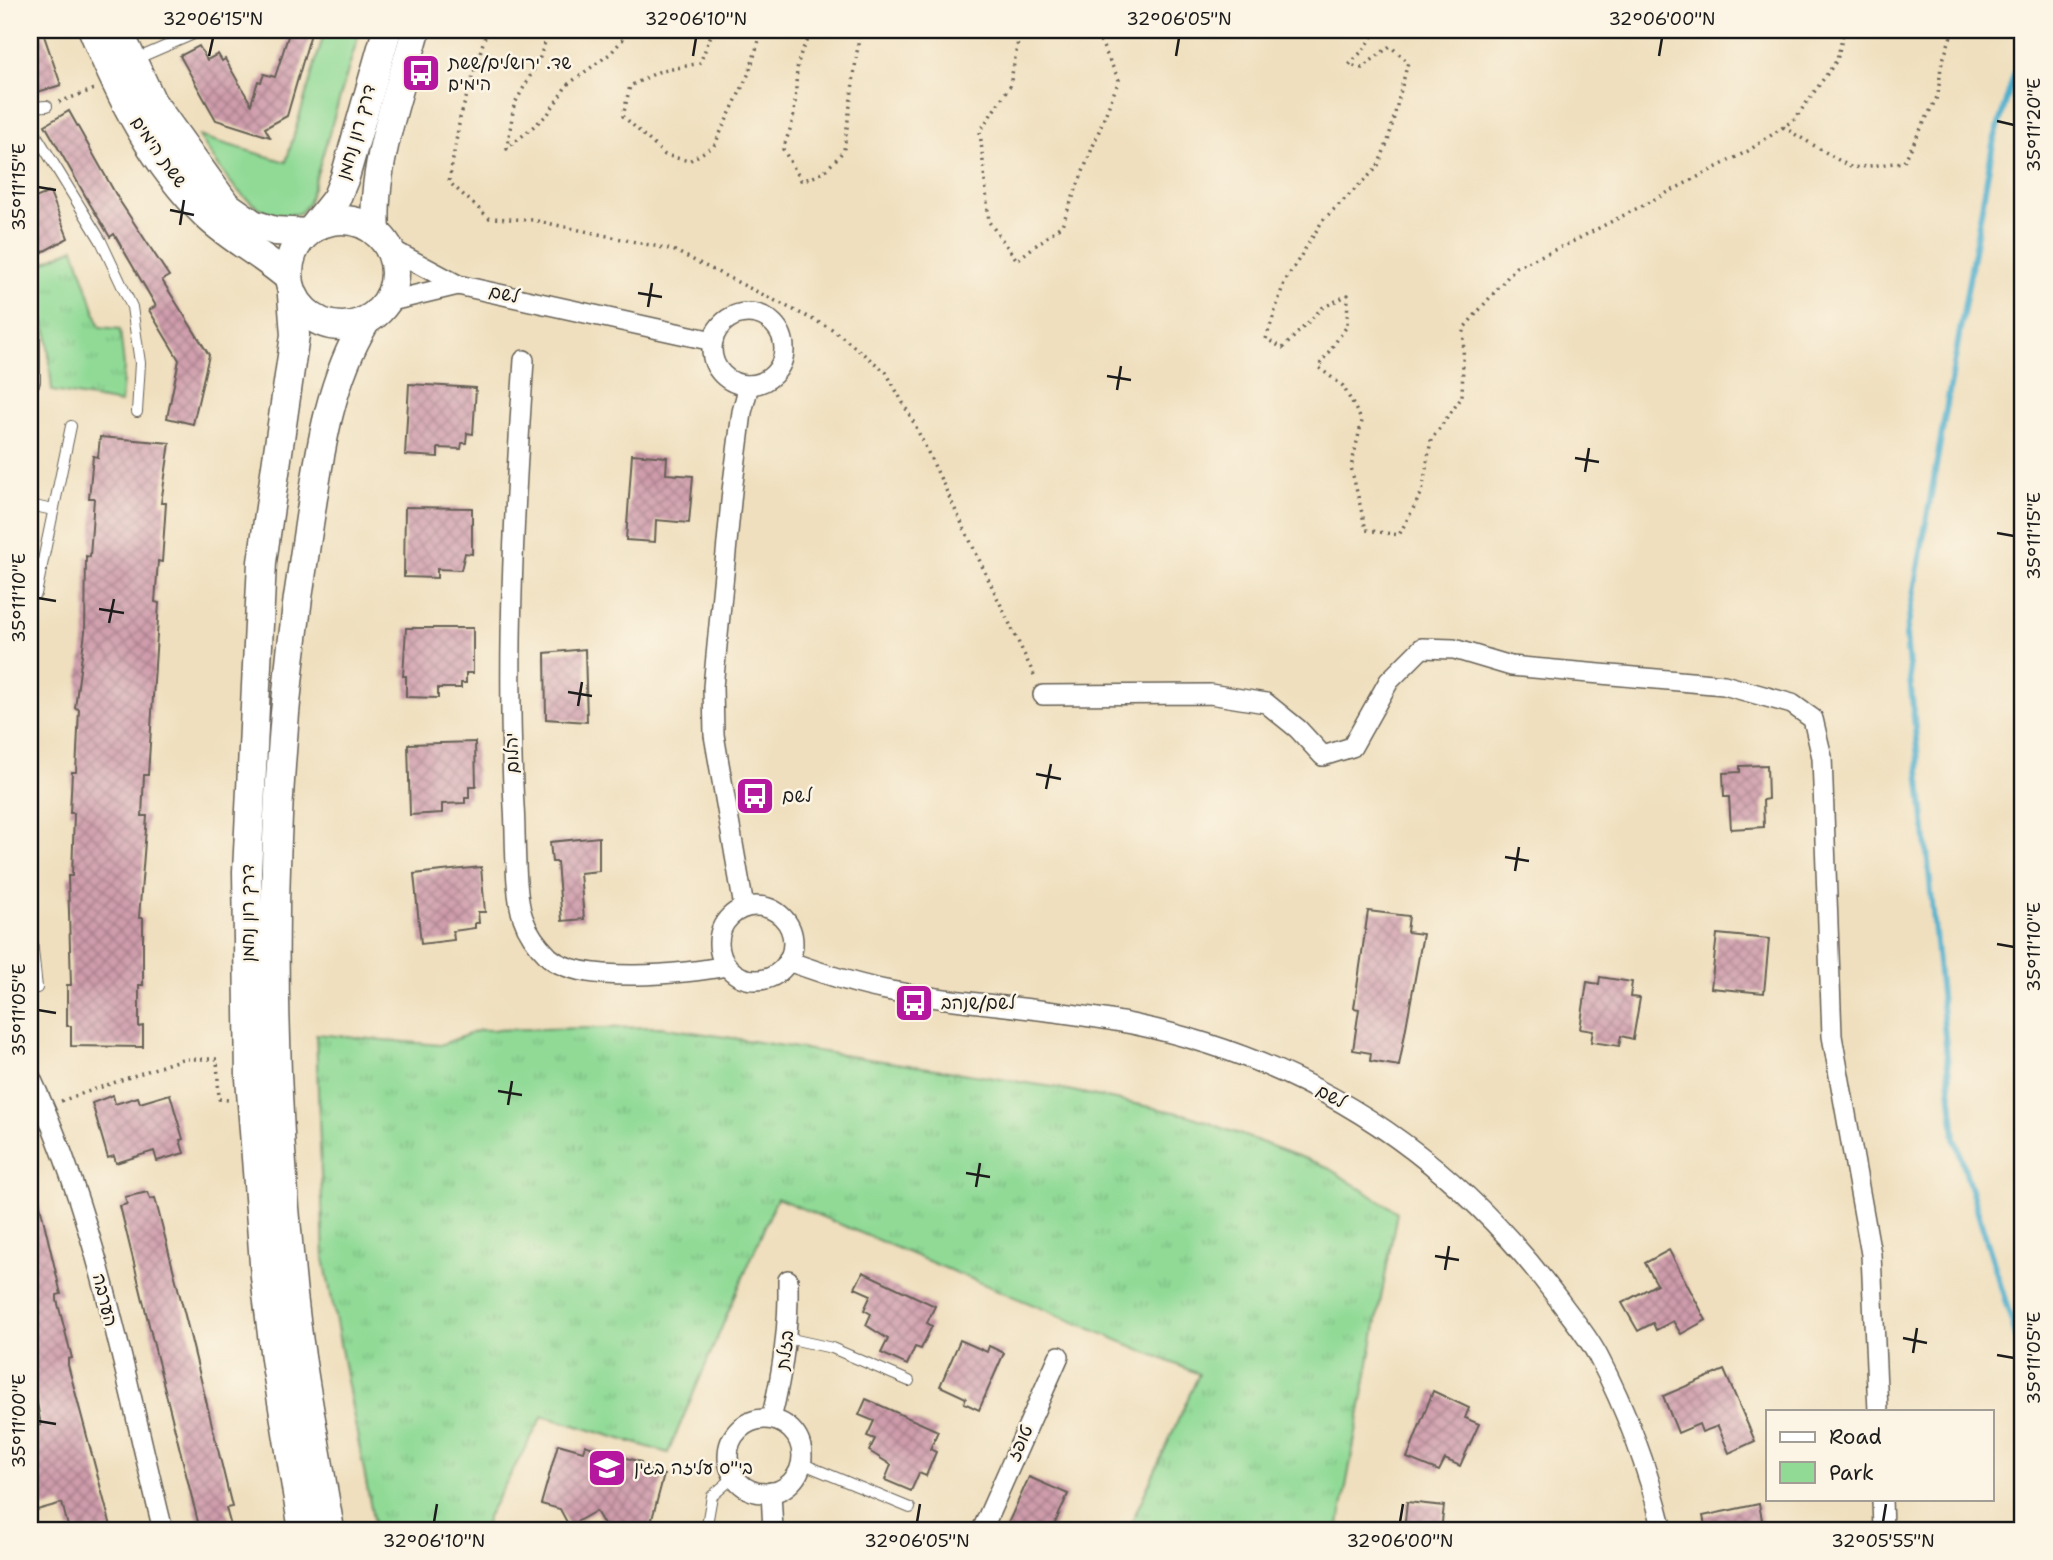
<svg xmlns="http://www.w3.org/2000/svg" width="2053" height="1560" viewBox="0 0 2053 1560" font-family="'Shantell Sans','Playpen Sans Hebrew',sans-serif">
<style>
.grass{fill:url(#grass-tufts);stroke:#567b59;stroke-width:2}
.park{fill:#90da96;stroke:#567b59;stroke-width:2}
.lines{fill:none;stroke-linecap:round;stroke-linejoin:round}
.stream{stroke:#4daecc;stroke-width:6}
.building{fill:url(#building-cross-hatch)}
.lane-casing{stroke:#666055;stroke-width:12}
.street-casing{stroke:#666055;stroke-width:22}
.secondary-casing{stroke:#666055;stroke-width:31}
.path{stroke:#666055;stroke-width:3.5;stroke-dasharray:2 5;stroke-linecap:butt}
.lane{stroke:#fff;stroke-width:10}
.street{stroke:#fff;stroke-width:19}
.secondary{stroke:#fff;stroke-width:28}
.ticks{fill:none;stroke:#1c1c1c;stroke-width:2.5}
.labels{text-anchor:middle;stroke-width:5;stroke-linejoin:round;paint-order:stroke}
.poi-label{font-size:18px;fill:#1c1c1c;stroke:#fcf5e5;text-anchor:start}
.street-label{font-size:18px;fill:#1c1c1c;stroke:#fcf5e5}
.neatline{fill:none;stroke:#1c1c1c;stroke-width:2.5}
.ticks-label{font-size:18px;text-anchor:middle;fill:#1c1c1c}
</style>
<defs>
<pattern id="grass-tufts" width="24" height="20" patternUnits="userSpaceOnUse" patternTransform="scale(1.75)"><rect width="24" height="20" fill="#90da96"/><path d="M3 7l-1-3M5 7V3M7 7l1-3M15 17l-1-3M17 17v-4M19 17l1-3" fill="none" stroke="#7cba81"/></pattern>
<pattern id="building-cross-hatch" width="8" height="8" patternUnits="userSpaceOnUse" patternTransform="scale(1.75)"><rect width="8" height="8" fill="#cf9cac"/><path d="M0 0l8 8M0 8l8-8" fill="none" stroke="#a77e8b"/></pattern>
</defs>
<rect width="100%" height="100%" fill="#fcf5e5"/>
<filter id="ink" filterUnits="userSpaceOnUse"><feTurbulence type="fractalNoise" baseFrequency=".0143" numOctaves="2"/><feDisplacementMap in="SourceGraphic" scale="14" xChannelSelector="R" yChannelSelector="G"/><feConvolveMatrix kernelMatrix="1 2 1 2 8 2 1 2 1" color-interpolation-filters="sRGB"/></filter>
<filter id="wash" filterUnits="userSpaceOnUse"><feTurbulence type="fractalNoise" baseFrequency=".00686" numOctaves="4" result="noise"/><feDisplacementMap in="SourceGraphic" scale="28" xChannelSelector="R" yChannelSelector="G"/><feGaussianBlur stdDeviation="1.57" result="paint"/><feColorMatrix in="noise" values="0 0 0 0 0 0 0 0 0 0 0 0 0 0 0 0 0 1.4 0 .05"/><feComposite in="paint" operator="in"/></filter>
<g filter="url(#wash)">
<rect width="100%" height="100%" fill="#efdfbe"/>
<g class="grass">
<path d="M74 248 100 327 120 329 124 366 121 403 52 391 47 332 30 285V269Z"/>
<path d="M660 1027 1053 1087 1188 1115 1325 1166 1397 1212 1338 1530H1128L1199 1374 777 1198 668 1453 543 1416 487 1517 486 1530H375L324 1258 316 1034 440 1045 480 1030Z"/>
</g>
<path class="park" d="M325 30H360L308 204 300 213C251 226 222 171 199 136L286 162Z"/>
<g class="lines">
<path class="stream" d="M2023 45 1993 144 1906 636 1955 1138 2023 1358"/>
</g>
<g id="blocks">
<g class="building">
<path d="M30 30H42L61 85 34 93 30 79Z"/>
<path d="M290 30H312L287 116 265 128 270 137 216 120 180 56 199 46 207 60 218 54 222 61 225 59 251 104 258 81 261 82 264 74 275 77Z"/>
<path d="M69 111 119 200 169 276 162 280 209 355 193 424 167 418 179 360 149 310 156 306 114 234 110 237 90 204 45 125Z"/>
<path d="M50 192 68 238 30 259V200Z"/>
<path d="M409 384 476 388 473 434 467 433 466 443H462L461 449 438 448V457L405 455Z"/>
<path d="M100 437 170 443 161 503H166L162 562 158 561 155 602 159 603 148 775H144L142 816H147L139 918H143V985H139V1027L143 1026V1047L71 1046V1026H67V985H71L68 876H72L74 813H70L72 772H76L79 709 75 708 85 632 86 556 90 557 94 498H89L93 456 98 457Z"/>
<path d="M632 454 667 457 666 474 693 476 689 523 656 520 655 542 626 540Z"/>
<path d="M405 507 472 508V554L465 553 461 570 437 569V578L404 577Z"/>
<path d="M406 628H473V673H466V683H461V688H438V698L406 697V676H403Z"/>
<path d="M585 649 587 722 546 719 545 653Z"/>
<path d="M475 742 476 787H469V798H465V803L442 804V813L410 815 408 744Z"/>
<path d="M1767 765 1768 799 1763 800 1764 827 1731 829 1729 797H1724L1723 773 1740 772V766Z"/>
<path d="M599 837V871L580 873 584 919 562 921 557 862H552L550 842Z"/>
<path d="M481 867 485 912H478L479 923H475V928L453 931 454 940 421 944 414 874Z"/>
<path d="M1368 911 1409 916 1407 932 1423 934 1399 1066 1370 1061 1371 1053 1353 1050 1359 1009 1354 1008Z"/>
<path d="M1717 934 1769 939 1764 993 1711 988Z"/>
<path d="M1600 977 1632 982 1630 997 1640 998 1633 1039 1621 1036 1619 1046 1591 1042 1593 1031 1580 1029 1587 982 1599 984Z"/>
<path d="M170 1094 183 1139 180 1140 184 1153 157 1161 154 1151 116 1163 114 1156 108 1158 92 1103 113 1095 115 1104 138 1097 140 1103Z"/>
<path d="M148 1192 150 1199 155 1198 191 1339 232 1507 226 1508 232 1530H200L161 1374 120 1206 127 1204 125 1197Z"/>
<path d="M37 1193 61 1294 57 1295V1300L72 1358 68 1359V1365L112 1530H69L62 1503 30 1512V1426L41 1425 30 1364V1194Z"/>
<path d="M1669 1250 1706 1320 1681 1334 1673 1321 1656 1330 1653 1323 1638 1331 1622 1303 1657 1284 1645 1263Z"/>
<path d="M863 1272 935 1306 927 1323 932 1326 921 1349 915 1347 907 1365 881 1353 888 1339 866 1325 871 1314 864 1310 871 1295 855 1288Z"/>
<path d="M960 1340 987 1352 989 1346 1004 1353 979 1410 964 1403 966 1398 940 1386Z"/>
<path d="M1724 1370 1755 1441 1729 1453 1718 1426 1702 1432 1699 1424 1678 1433 1663 1396Z"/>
<path d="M1433 1391 1469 1408 1465 1418 1479 1424 1460 1466 1445 1459 1439 1471 1407 1458Z"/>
<path d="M866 1399 938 1431 930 1449 936 1452 926 1476 919 1473 911 1491 885 1480 891 1465 869 1451 875 1439 867 1436 874 1421 859 1415Z"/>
<path d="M558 1444 583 1451 585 1445 599 1450 609 1468 627 1458 641 1462 640 1468 664 1475 649 1530H607L596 1511 569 1526 560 1509 541 1504Z"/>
<path d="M1029 1477 1068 1494 1052 1530H1005Z"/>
<path d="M1407 1502 1444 1506 1441 1530H1404Z"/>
<path d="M1759 1504 1764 1530H1706L1703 1516Z"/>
</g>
</g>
</g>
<g filter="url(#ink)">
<use href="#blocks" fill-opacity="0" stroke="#666055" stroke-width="2"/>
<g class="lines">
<g class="lane-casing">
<g id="lane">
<path d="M136 59 203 30"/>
<path d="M30 107 47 106"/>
<path d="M30 125 101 241 132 307 140 363 137 412"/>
<path d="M30 505 53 510"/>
<path d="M36 594 71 426"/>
<path d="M30 921 37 988"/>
<path d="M787 1338 832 1348 909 1381"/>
<path d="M801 1463 910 1508"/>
<path d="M706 1530 712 1496 734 1477"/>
</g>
</g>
<g class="street-casing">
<g id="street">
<path d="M389 248 458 285 713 341"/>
<path d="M387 302 458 285"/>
<circle cx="748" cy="349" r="36"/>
<path d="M30 334V381"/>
<path d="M524 360C514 509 506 657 514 806 516 833 514 894 523 918 528 933 538 946 549 957 580 985 687 974 726 966"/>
<path d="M1043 695 1210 694 1266 703 1298 729 1323 756 1352 747 1389 681 1422 648 1454 649 1511 666 1724 685 1792 704 1813 719 1822 757 1832 1036 1871 1254 1878 1411"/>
<circle cx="756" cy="943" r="37"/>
<path d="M744 907 714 735 713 687 732 491 742 412 749 385"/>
<path d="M788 961C821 973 856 985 891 991 971 1005 1053 1008 1132 1024 1311 1061 1451 1154 1559 1300 1572 1318 1587 1335 1598 1356 1627 1411 1648 1469 1663 1530"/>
<path d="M30 1076C97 1218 125 1378 163 1530"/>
<path d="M771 1419C783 1372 789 1329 788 1280"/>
<circle cx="765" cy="1456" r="37"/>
<path d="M771 1492 773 1530"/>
<path d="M1882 1499 1883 1530"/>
<path d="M982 1530 1059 1356"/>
</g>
</g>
<g class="secondary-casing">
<g id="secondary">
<path d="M93 30C120 97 154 165 207 216 231 239 263 255 288 277"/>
<path d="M118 30 152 102 226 205 253 224 275 231 307 233"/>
<circle cx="342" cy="273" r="53"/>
<path d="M313 228 336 199 345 177 387 30"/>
<path d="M376 232C371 165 399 94 416 30"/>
<path d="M292 295 295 335 262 562 247 872 250 1078 265 1277 275 1359 303 1530"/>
<path d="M330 1530C316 1445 299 1361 291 1275 267 1032 267 786 306 544 318 468 325 388 366 321"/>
</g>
</g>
<g class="path">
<path d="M487 30 460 118 449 182 489 218 533 220 673 250 832 329 886 372 914 423 1035 677"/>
<path d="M549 30 539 60 514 105 507 149 548 114 567 85 611 53 631 30"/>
<path d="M713 30 700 63 658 72 630 86 623 116 665 155 689 161 714 146 749 73 762 30"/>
<path d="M817 30C790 56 799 79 794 112 793 124 787 137 783 149L801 180C820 178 832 165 844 150L860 30"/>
<path d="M1020 30 1010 86 980 131 989 222 1017 260 1062 225 1119 80 1095 30"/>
<path d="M1376 30 1366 47 1349 65 1362 68 1390 46 1408 62 1388 141 1377 168 1323 220 1284 283 1266 339 1283 348 1322 308 1348 295 1347 326 1318 367 1343 386 1362 421 1351 467 1366 530 1399 535 1422 492 1431 440 1462 397 1464 328 1516 267 1570 243 1748 151 1795 119 1837 60 1844 30"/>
<path d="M59 102 95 89"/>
<path d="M1783 127 1852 168 1904 162 1938 95 1941 66 1953 30"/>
<path d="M61 1101 182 1059H217L219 1099 228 1100"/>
<path d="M590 1530 591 1525"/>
</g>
<use href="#lane" class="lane"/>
<use href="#street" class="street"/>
<use href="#secondary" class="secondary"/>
</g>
</g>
<path class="ticks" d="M209 56 213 38M693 56 696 38M1176 56 1179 38M1659 56 1662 38M1997 121 2014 125M38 187 56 190M170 210 194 215M180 225 184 200M638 293 662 297M648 307 652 283M1107 376 1131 380M1117 390 1121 366M1575 458 1599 462M1585 472 1589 448M1997 533 2014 536M38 598 56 601M99 609 124 613M109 623 114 599M568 692 592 696M578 706 582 682M1036 774 1061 779M1046 789 1051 764M1505 857 1529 861M1515 871 1519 847M1997 944 2014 947M38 1010 56 1013M498 1091 522 1095M508 1105 512 1081M966 1173 990 1177M976 1187 980 1163M1435 1256 1459 1260M1445 1270 1449 1246M1903 1338 1927 1343M1913 1353 1917 1328M1997 1355 2014 1358M38 1421 56 1424M434 1522 437 1504M917 1522 920 1504M1400 1522 1403 1504M1883 1522 1886 1504"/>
<defs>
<g id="bus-square" transform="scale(2.0125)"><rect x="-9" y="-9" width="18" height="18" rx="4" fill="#b5179e" stroke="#fcf5e5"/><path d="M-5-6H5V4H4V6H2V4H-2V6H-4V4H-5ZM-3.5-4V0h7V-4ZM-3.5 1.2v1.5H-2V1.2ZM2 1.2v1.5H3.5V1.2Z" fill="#fff"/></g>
<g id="school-square" transform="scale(2.0125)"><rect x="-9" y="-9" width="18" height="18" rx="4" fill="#b5179e" stroke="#fcf5e5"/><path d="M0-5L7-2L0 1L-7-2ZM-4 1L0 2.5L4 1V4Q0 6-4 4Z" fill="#fff"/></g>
</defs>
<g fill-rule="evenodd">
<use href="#bus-square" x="421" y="73"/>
<use href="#bus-square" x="755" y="796"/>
<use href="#bus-square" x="914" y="1003"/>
<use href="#school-square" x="607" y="1468"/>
</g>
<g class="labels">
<g class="poi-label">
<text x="448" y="69">שד. ירושלים/ששת<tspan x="448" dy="21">הימים</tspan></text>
<text x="782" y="802">לשם</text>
<text x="941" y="1009">לשם/שנהב</text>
<text x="634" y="1474">בי"ס עליזה בגין</text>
</g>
<g class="street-label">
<text transform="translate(356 132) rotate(-74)" y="6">דרך רון נחמן</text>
<text transform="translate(159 152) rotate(55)" y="6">ששת הימים</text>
<text transform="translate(504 294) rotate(12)" y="6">לשם</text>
<text transform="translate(512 753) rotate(-92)" y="6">יהלום</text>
<text transform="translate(248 913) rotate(-90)" y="6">דרך רון נחמן</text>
<text transform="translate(1331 1096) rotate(28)" y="6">לשם</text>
<text transform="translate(105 1300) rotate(76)" y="6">הערבה</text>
<text transform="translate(785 1350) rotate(-83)" y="6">בזלת</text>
<text transform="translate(1020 1443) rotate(-66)" y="6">טופז</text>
</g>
</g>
<rect width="2053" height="1560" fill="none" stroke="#fcf5e5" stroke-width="77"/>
<rect x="1766" y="1410" width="228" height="91" fill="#fcf5e5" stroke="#a29e95" stroke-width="2"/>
<rect x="1780" y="1432" width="35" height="10" fill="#ffffff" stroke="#a29e95" stroke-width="2"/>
<text x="1829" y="1444" font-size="21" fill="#1c1c1c">Road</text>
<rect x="1780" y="1462" width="35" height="21" fill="#90da96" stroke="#a29e95" stroke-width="2"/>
<text x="1829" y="1480" font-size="21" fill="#1c1c1c">Park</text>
<rect x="38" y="38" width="1976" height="1484" class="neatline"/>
<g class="ticks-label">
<text x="213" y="25">32°06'15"N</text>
<text x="696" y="25">32°06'10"N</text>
<text x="1179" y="25">32°06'05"N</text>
<text x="1662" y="25">32°06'00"N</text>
<text transform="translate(2034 125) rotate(-90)" y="6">35°11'20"E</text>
<text transform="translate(19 187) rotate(-90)" y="6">35°11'15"E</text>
<text transform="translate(2034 536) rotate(-90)" y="6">35°11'15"E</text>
<text transform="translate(19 598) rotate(-90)" y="6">35°11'10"E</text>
<text transform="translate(2034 947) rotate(-90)" y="6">35°11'10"E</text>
<text transform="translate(19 1010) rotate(-90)" y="6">35°11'05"E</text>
<text transform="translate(2034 1358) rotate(-90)" y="6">35°11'05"E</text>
<text transform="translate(19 1421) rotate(-90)" y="6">35°11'00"E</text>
<text x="434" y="1547">32°06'10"N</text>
<text x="917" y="1547">32°06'05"N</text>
<text x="1400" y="1547">32°06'00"N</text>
<text x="1883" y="1547">32°05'55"N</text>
</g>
</svg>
